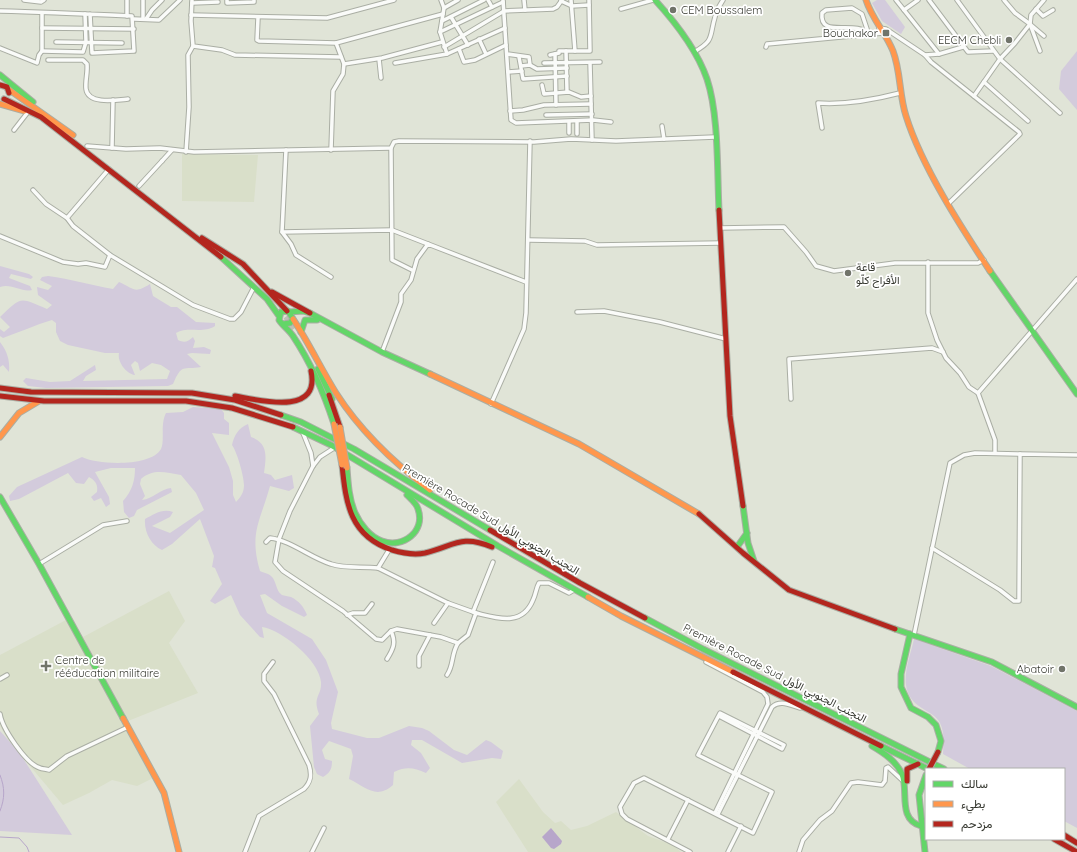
<svg xmlns="http://www.w3.org/2000/svg" width="1077" height="852" viewBox="0 0 1077 852" font-family="Quicksand,Vazirmatn,sans-serif">
<style>
.built{fill:#d9dfc9}
.green{fill:#d3cbdc}
.water{fill:#b7a6ca}
.lines{fill:none;stroke-linecap:round;stroke-linejoin:round}
.stream{stroke:#b7a6ca;stroke-width:1}
.highway-tunnel{stroke:#bec1b5;stroke-width:7;stroke-dasharray:7 3.5;stroke-linecap:butt}
.street-casing{stroke:#aaaea4;stroke-width:5.5}
.fast-casing{stroke:#aaaea4;stroke-width:7}
.slow-casing{stroke:#aaaea4;stroke-width:7}
.jam-casing{stroke:#aaaea4;stroke-width:7}
.street{stroke:#fafbf9;stroke-width:3.5}
.fast{stroke:#63d668;stroke-width:5}
.slow{stroke:#ff974d;stroke-width:5}
.jam{stroke:#b3261e;stroke-width:5}
.slow-bridge-casing{stroke:#aaaea4;stroke-width:7;stroke-linecap:butt}
.jam-bridge-casing{stroke:#aaaea4;stroke-width:7;stroke-linecap:butt}
.slow-bridge{stroke:#ff974d;stroke-width:5}
.jam-bridge{stroke:#b3261e;stroke-width:5}
.poi-dot{fill:#71746a;stroke:#fff;stroke-width:1.5}
.labels{text-anchor:middle;stroke-width:3.5;stroke-linejoin:round;paint-order:stroke}
.poi-label{font-size:11px;fill:#35372f;stroke:#fff;text-anchor:start}
.street-label{font-size:11px;fill:#35372f;stroke:#fff}
</style>
<rect width="100%" height="100%" fill="#e0e4d7"/>
<g class="built">
<path d="M182 154 258 155 254 202 182 201Z"/>
<path d="M169 591 185 621 169 643 198 693 128 721 83 637Z"/>
<path d="M66 620 153 778 137 786 112 780 89 793 63 805 8 740 0 726V655Z"/>
<path d="M519 779 543 812 555 823 561 821 571 830 587 826 616 812 648 836 673 845 681 852H528L496 802Z"/>
</g>
<g class="green">
<path d="M877 0H885L905 27 901 34 882 21 872 3Z"/>
<path d="M1077 51V110L1059 89 1061 71Z"/>
<path d="M0 266 29 274 33 277 31 279 11 274 9 278 30 286 32 290C22 293 12 283 0 287Z"/>
<path d="M48 276C71 279 91 285 113 289L119 282C135 289 134 294 150 284L153 296 171 307H177L196 322 215 323V326C203 334 188 326 176 333L178 340C184 343 188 342 193 337L195 341 193 348 204 347 211 350 210 354 192 353 187 354 201 367C183 370 182 363 173 384L168 386 46 388 28 386 23 381 26 378 50 382 70 381 95 365 96 370 86 376 83 381 167 379 170 371 161 365 152 363 140 371 138 363 135 361 131 365 135 375C126 374 117 361 119 353H105L68 345 60 341 56 332V323L52 320C35 325 20 332 3 338L0 336V329L4 332 10 327 0 317C22 296 19 297 47 309L52 305 38 295 37 287 48 290 52 286 40 280 42 277Z"/>
<path d="M0 342C7 351 10 360 9 372L3 365 0 367Z"/>
<path d="M193 407 221 409 224 413V419L229 423V435L212 433 229 467 233 481V495L236 502C241 497 244 492 244 485 244 476 237 452 232 445 234 436 238 428 248 424L251 437C269 443 266 458 264 473L271 475 275 480 292 475 294 488 289 491 270 486C260 522 249 533 260 571 264 573 268 573 271 576 277 581 275 590 282 595 284 596 288 596 291 597 299 601 304 607 307 615L304 617 282 606 265 594 260 595 267 613 312 639 326 660 338 692 331 723 332 729 367 738H379L409 726 422 728 429 731 454 750 467 755 486 740 491 742 503 751 501 759 492 758 462 763 422 740H412L411 745 421 753 430 768 426 773C414 768 407 766 394 772L393 785C376 800 366 787 349 779L353 756 351 749 329 741 322 750 325 759 332 761C332 769 330 773 323 777L317 774 314 767 310 726 319 714C312 696 322 696 321 682 319 660 282 630 262 627L264 638 260 637 240 615 231 595 215 604 210 601 222 584 215 568 212 567 214 556 200 519 172 544 162 550C151 545 144 532 145 519 154 514 163 508 173 512L170 517 152 526 170 533 204 510 196 493 181 475C166 473 154 468 141 479L140 484 145 496 142 500C153 499 160 489 171 488L172 492 137 510 134 516 129 518 124 512 123 501C132 491 135 481 135 468H111L95 472 109 497 110 504 106 507 101 498 94 501 91 497 97 492C98 485 96 481 89 477L84 484 76 483 68 473 19 499 10 501 9 496 17 487 82 457C98 465 151 467 161 449 165 441 160 424 166 413L183 412Z"/>
<path d="M914 639 991 666 1077 711V828L1064 821V769H970L943 754C943 744 945 733 940 723 933 709 909 709 906 685 904 671 911 653 914 639Z"/>
<path d="M0 731 19 752 72 835 0 831Z"/>
</g>
<path class="water" d="M551 828 562 841 561 844 554 849 551 848 542 837Z"/>
<g class="lines">
<g class="stream">
<path d="M0 775C5 788 5 798 0 811"/>
<path d="M0 837 19 838 27 847 29 852"/>
</g>
<path class="highway-tunnel" d="M280 308 295 328"/>
<g class="street-casing">
<g id="street">
<path d="M24 0 41 2 44 0"/>
<path d="M127 0V16"/>
<path d="M192 0 191 21 193 46 222 50 235 55 341 57"/>
<path d="M227 0V3L254 2V0"/>
<path d="M488 0 492 7"/>
<path d="M503 0 511 120 516 123 593 120 611 122"/>
<path d="M524 0 525 10"/>
<path d="M896 0 939 54"/>
<path d="M929 0 968 52 993 51"/>
<path d="M957 0 1000 59 1060 113"/>
<path d="M1004 0 1015 13 1030 24 1040 51"/>
<path d="M561 1 572 6 589 5"/>
<path d="M192 3 218 2"/>
<path d="M444 8 458 0"/>
<path d="M852 8 862 14 869 35C856 18 819 40 822 13L826 10Z"/>
<path d="M621 9 653 0"/>
<path d="M1036 9 1043 16 1053 10"/>
<path d="M904 10 918 0"/>
<path d="M0 11C44 12 88 14 132 16L134 51 92 53 90 14"/>
<path d="M191 15 327 18 394 0"/>
<path d="M451 17 468 45"/>
<path d="M258 18 257 40 259 41 336 43 443 14"/>
<path d="M134 19 159 20 180 0"/>
<path d="M143 19V0"/>
<path d="M146 19 152 10 162 0"/>
<path d="M442 21 484 0"/>
<path d="M1031 25 1044 36"/>
<path d="M42 28 134 29"/>
<path d="M879 28 886 29 925 55 939 54 963 47"/>
<path d="M440 32 503 2"/>
<path d="M479 39 486 54"/>
<path d="M56 42 122 43"/>
<path d="M444 47 504 11 553 9 557 7 562 0"/>
<path d="M766 47 767 44 883 33"/>
<path d="M0 48 37 63 39 55 42 51V13"/>
<path d="M459 49 464 62 475 60 506 45"/>
<path d="M42 51 83 52 86 42 85 14"/>
<path d="M559 51H575L571 0"/>
<path d="M566 51 567 92"/>
<path d="M575 51H590L589 0"/>
<path d="M694 52C715 40 709 37 715 17 716 11 720 5 723 0"/>
<path d="M447 54 505 28"/>
<path d="M507 54 529 57 530 65"/>
<path d="M555 54 556 105"/>
<path d="M550 55 559 53"/>
<path d="M925 55 931 62 1019 132 1020 134 948 204"/>
<path d="M519 57 523 79 567 76"/>
<path d="M379 59 381 78"/>
<path d="M48 60H83L87 64C88 72 85 81 86 89 88 105 117 100 128 99"/>
<path d="M395 63 447 54 440 32 444 8 441 0"/>
<path d="M544 63 600 62"/>
<path d="M590 63 592 140"/>
<path d="M344 64 382 58 442 42"/>
<path d="M521 66 530 65 537 69 567 68"/>
<path d="M508 72 522 71"/>
<path d="M984 82 1028 121"/>
<path d="M542 85 544 94 569 92 581 97 591 96"/>
<path d="M974 96 1000 59 1015 43 1030 24 1031 15 1044 0"/>
<path d="M510 111 523 110 544 105 591 104"/>
<path d="M546 115 592 114"/>
<path d="M569 122V133"/>
<path d="M662 126 664 139"/>
<path d="M822 128 818 103C847 105 873 100 900 93"/>
<path d="M14 130 28 112"/>
<path d="M577 134V121"/>
<path d="M87 146 126 149 160 148 194 152 391 148 394 142 399 141 534 142 571 139 616 141 715 137"/>
<path d="M112 148 113 100"/>
<path d="M391 148 392 260 412 270"/>
<path d="M286 150 282 232 291 244 296 255 331 277"/>
<path d="M331 150 333 91 343 74 344 64 336 43"/>
<path d="M186 152 189 107 188 55 193 46"/>
<path d="M162 161 172 150"/>
<path d="M139 186 162 161"/>
<path d="M33 190 46 204 67 218 73 226 110 255 193 305 230 319H234L241 312 254 287"/>
<path d="M67 218 109 169"/>
<path d="M720 228 784 227 806 252 816 266 834 271 895 263H978L984 260"/>
<path d="M282 232 392 230 428 244"/>
<path d="M0 236 63 262 78 264 86 263 105 267 110 255"/>
<path d="M529 240 585 241 597 245 721 243"/>
<path d="M928 262V313L937 340 946 358 960 373 969 387 978 393 1077 279"/>
<path d="M577 312 604 311 660 322 726 339"/>
<path d="M382 352 401 302V294L411 280 417 259 428 244 526 282"/>
<path d="M978 393 995 440V453"/>
<path d="M791 399 789 359 932 348 943 352"/>
<path d="M491 404 524 329 526 313 530 141"/>
<path d="M303 433 311 453 313 466"/>
<path d="M334 448 320 457 313 466 290 511 279 539 275 562 283 571 343 611 376 639 382 640 391 631 397 629 441 637 458 643 468 635 476 613C497 618 522 627 533 600 536 594 536 588 539 583H549L569 593 574 590"/>
<path d="M266 542 270 538C290 540 311 558 331 564 346 569 362 566 378 568L389 550"/>
<path d="M932 548 1000 590 1014 601H1019L1020 454 1077 455"/>
<path d="M39 564 103 525 127 521"/>
<path d="M378 568 448 603 476 613"/>
<path d="M473 612 493 562"/>
<path d="M347 615 353 613H365L372 604"/>
<path d="M434 623 448 603"/>
<path d="M914 635 950 463 964 455 975 453 1020 454"/>
<path d="M387 659C394 648 396 642 391 631"/>
<path d="M706 662 763 692 767 697 768 704 715 813"/>
<path d="M419 666V656L430 635"/>
<path d="M447 675C454 665 451 654 458 643"/>
<path d="M0 679 7 675"/>
<path d="M0 714C2 728 26 764 40 768 42 769 46 769 49 770L67 756 128 727"/>
<path d="M718 814 772 707C781 699 791 706 800 708"/>
<path d="M668 839 688 800"/>
<path d="M245 852 259 816 304 789C311 782 312 775 309 765L274 694 264 681V674L273 662"/>
<path d="M312 852 324 828"/>
<path d="M690 852 627 819 622 814 620 807 634 783 644 778 753 833 772 792 698 755 720 713 784 745 782 749 719 716"/>
<path d="M728 852 741 826"/>
<path d="M799 852 803 840 820 820 832 811 851 783 858 782 882 785 885 781 886 768 888 767 902 780"/>
</g>
</g>
<g class="fast-casing">
<g id="fast">
<path d="M655 0C676 23 697 50 707 79 719 115 717 171 719 210"/>
<path d="M0 75 33 102"/>
<path d="M221 257 267 299 279 316"/>
<path d="M990 271 1077 394"/>
<path d="M290 312 303 311 310 313 382 352 430 374"/>
<path d="M283 324 290 323 293 319 288 311 281 312 279 320C283 326 289 330 293 336 311 363 324 393 334 424"/>
<path d="M301 332 305 320H317"/>
<path d="M318 369 332 399"/>
<path d="M281 415 301 422 354 449 490 530"/>
<path d="M293 427 331 445 498 546 588 597"/>
<path d="M347 468C348 483 349 499 355 513 360 524 370 537 382 541 403 549 426 531 418 509 417 504 411 499 407 495"/>
<path d="M0 497 39 564 123 718"/>
<path d="M743 506 748 543 754 561"/>
<path d="M737 547 747 533"/>
<path d="M645 618 703 649 944 769"/>
<path d="M895 629 992 662 1077 707"/>
<path d="M910 634 901 674V687L911 708 928 717 936 725 941 741 938 752"/>
<path d="M872 746C884 753 896 761 902 774 909 791 897 819 921 826"/>
<path d="M881 746 928 769"/>
<path d="M925 852 919 795 926 775"/>
</g>
</g>
<g class="slow-casing">
<g id="slow">
<path d="M866 0C872 19 886 33 893 51 901 72 899 95 906 116 922 167 961 227 990 271"/>
<path d="M8 89 73 135"/>
<path d="M0 104 24 111"/>
<path d="M293 319C309 343 321 369 336 393 361 432 394 463 430 490"/>
<path d="M430 374 579 444 699 514"/>
<path d="M0 437 19 413 39 401"/>
<path d="M588 597 621 616 733 672"/>
<path d="M123 718 164 793 179 852"/>
</g>
</g>
<g class="jam-casing">
<g id="jam">
<path d="M0 85 7 87 9 93"/>
<path d="M4 99 41 117 221 257"/>
<path d="M719 210 730 416 743 506"/>
<path d="M202 238 243 264 287 311"/>
<path d="M272 292 310 313"/>
<path d="M0 388 31 392 192 393 235 400 281 415"/>
<path d="M329 395 340 427"/>
<path d="M0 396 44 401H186L232 408 293 427"/>
<path d="M235 396C258 400 321 417 311 371"/>
<path d="M342 465C346 504 350 536 392 550 402 553 415 555 425 553 454 546 461 534 492 547"/>
<path d="M699 514 743 553 789 590 895 629"/>
<path d="M490 530 580 583 645 618"/>
<path d="M733 672 881 746"/>
<path d="M907 781V769L918 764"/>
<path d="M1064 835 1077 843"/>
<path d="M1054 839 1077 852"/>
</g>
</g>
<use href="#street" class="street"/>
<use href="#fast" class="fast"/>
<use href="#slow" class="slow"/>
<use href="#jam" class="jam"/>
<g class="slow-bridge-casing">
<g id="slow-bridge">
<path d="M334 424 342 465"/>
<path d="M340 427 347 468"/>
</g>
</g>
<g class="jam-bridge-casing">
<path id="jam-bridge" d="M929 769 938 752"/>
</g>
<use href="#slow-bridge" class="slow-bridge"/>
<use href="#jam-bridge" class="jam-bridge"/>
</g>
<g class="poi-dot">
<circle cx="673" cy="10" r="4"/>
<rect x="882" y="29" width="8" height="8" rx="2"/>
<circle cx="1009" cy="40" r="4"/>
<circle cx="848" cy="273" r="4"/>
<path d="M44 660h4v4h4v4h-4v4h-4v-4h-4v-4h4z"/>
<circle cx="1062" cy="669" r="4"/>
</g>
<g class="labels">
<g class="poi-label">
<text x="681" y="14">CEM Boussalem</text>
<text x="878" y="37" text-anchor="end">Bouchakor</text>
<text x="1001" y="44" text-anchor="end">EECM Chebli</text>
<text x="856" y="271">قاعة<tspan x="856" dy="13">الأفراح كلّو</tspan></text>
<text x="55" y="664">Centre de<tspan x="55" dy="13">rééducation militaire</tspan></text>
<text x="1054" y="673" text-anchor="end">Abatoir</text>
</g>
<g class="street-label">
<text transform="translate(491 519) rotate(31)" y="4">Première Rocade Sud التجنب الجنوبي الأول</text>
<text transform="translate(775 673) rotate(27)" y="4">Première Rocade Sud التجنب الجنوبي الأول</text>
</g>
</g>
<rect x="925" y="768" width="140" height="72" fill="#ffffff" stroke="#aeafac"/>
<rect x="933" y="781" width="20" height="6" fill="#63d668" stroke="#aeafac"/>
<text x="961" y="788" font-size="12" fill="#35372f">سالك</text>
<rect x="933" y="801" width="20" height="6" fill="#ff974d" stroke="#aeafac"/>
<text x="961" y="808" font-size="12" fill="#35372f">بطيء</text>
<rect x="933" y="821" width="20" height="6" fill="#b3261e" stroke="#aeafac"/>
<text x="961" y="828" font-size="12" fill="#35372f">مزدحم</text>
</svg>
